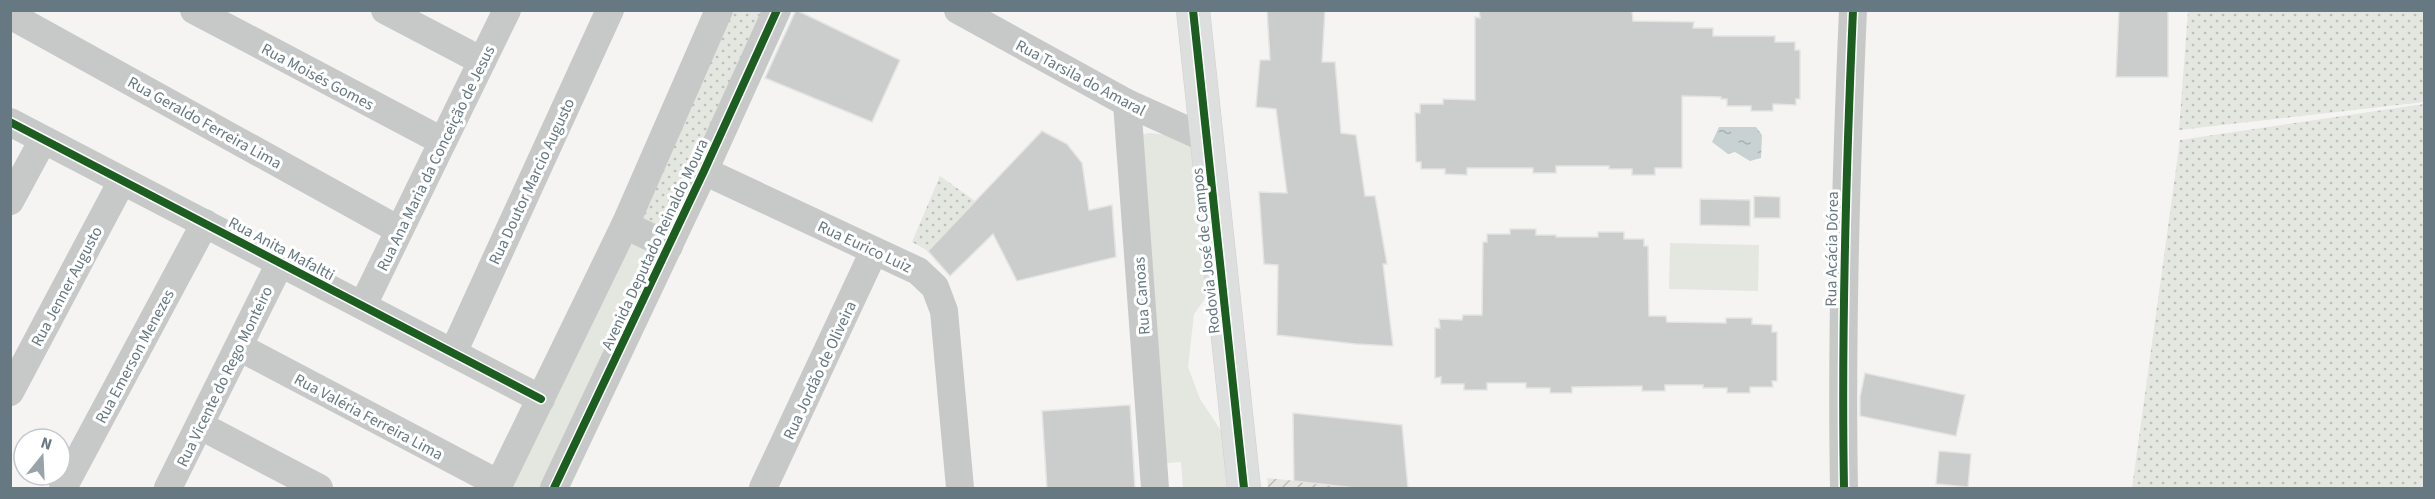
<svg xmlns="http://www.w3.org/2000/svg" width="2435" height="499" viewBox="0 0 2435 499" font-family="'Source Sans 3',sans-serif">
<style>
.grass{fill:url(#grass-dots)}
.park{fill:#e4e6e0}
.garden{fill:url(#garden-furrows)}
.water{fill:url(#water-ripples)}
.building{fill:#cbcccc;stroke:#e4e4e3;stroke-width:1.5}
.lines{fill:none;stroke-linecap:round;stroke-linejoin:round}
.secondary-casing{stroke:#d0d1d1;stroke-width:34}
.street{stroke:#c7c9c8;stroke-width:28}
.secondary{stroke:#dddede;stroke-width:33}
.cycleway-casing{stroke:#fff;stroke-width:11}
.cycleway{stroke:#1b5e20;stroke-width:8}
.labels{text-anchor:middle;stroke-width:6;stroke-linejoin:round;paint-order:stroke}
.street-label{font-size:16px;fill:#667982;stroke:#fff}
</style>
<defs>
<pattern id="grass-dots" width="8" height="8" patternUnits="userSpaceOnUse" patternTransform="scale(1.5)"><rect width="8" height="8" fill="#e4e6e0"/><path d="M2 2h.1M6 6h.1" fill="none" stroke="#bdbfbb" stroke-width="1.8" stroke-linecap="round"/></pattern>
<pattern id="garden-furrows" width="10" height="10" patternUnits="userSpaceOnUse" patternTransform="scale(1.5)"><rect width="10" height="10" fill="#e4e6e0"/><path d="M-1 1l2-2M0 10L10 0M9 11l2-2" fill="none" stroke="#bdbfbb"/></pattern>
<pattern id="water-ripples" width="26" height="14" patternUnits="userSpaceOnUse" patternTransform="scale(1.5)"><rect width="26" height="14" fill="#c8d2d3"/><path d="M2 4q2-2 4 0t4 0M15 11q2-2 4 0t4 0" fill="none" stroke="#a6afb1"/></pattern>
</defs>
<rect width="100%" height="100%" fill="#f5f4f3"/>
<g class="grass">
<path d="M719 11H777L669 246 625 225Z"/>
<path d="M2188 11H2424V102L2179 130Z"/>
<path d="M2424 104V488H2132L2180 140Z"/>
<path d="M940 176 975 201 928 251 912 242Z"/>
</g>
<g class="park">
<path d="M1150 133 1207 139 1220 278 1194 314 1188 367 1200 399 1241 461 1245 488H1183L1181 462 1154 464 1139 135Z"/>
<path d="M625 225 669 246 554 488H499Z"/>
<path d="M1670 243 1759 245 1758 291 1669 289Z"/>
</g>
<path class="garden" d="M1267 478 1364 488H1268Z"/>
<path class="water" d="M1719 127H1756L1762 135 1761 158 1750 161 1735 152 1728 154 1712 142Z"/>
<g class="building">
<path d="M796 10 900 60 872 122 765 78Z"/>
<path d="M1267 10H1325L1322 62H1335L1341 133 1356 135 1365 196H1375L1387 264H1383L1393 346 1356 344 1277 335 1278 265 1264 264 1259 192 1287 193 1276 109 1256 107 1260 60H1270Z"/>
<path d="M1479 10 1632 11 1633 21 1694 22 1693 28H1713V36H1775V42H1795V50H1800V99H1796V105L1773 104V111H1751V106H1727V99H1721V97L1682 96V168H1655V175H1632V169H1609V166H1556V173H1533V168H1467V175L1445 174V169H1421V162H1416L1415 113H1420V104H1443V99L1475 100V17L1480 18Z"/>
<path d="M2119 10H2168V77H2116Z"/>
<path d="M1042 131 1067 144 1082 163 1089 210 1112 205 1116 257 1017 281 993 234 950 276 928 251Z"/>
<path d="M1754 196 1780 197V218H1754Z"/>
<path d="M1700 199 1750 200V226L1700 225Z"/>
<path d="M1510 229H1536V235H1556V237H1598V232H1624V239H1644V246H1648L1649 316H1666L1667 322 1726 323V318H1752V324L1772 325V332H1777V381H1772L1773 387H1750V393H1727V388H1703V385H1665V391H1642V386L1572 387V393H1550V388H1526V383H1487V390H1464V384H1441V377L1435 378V328H1440L1439 319 1462 320 1463 315H1482L1483 242H1487V234H1510Z"/>
<path d="M1865 373 1965 395 1956 436 1860 416V397Z"/>
<path d="M1130 405 1135 489H1047L1042 411Z"/>
<path d="M1293 413 1402 425 1408 489H1364L1294 481Z"/>
<path d="M1939 451 1971 454 1968 487 1936 484Z"/>
</g>
<g class="lines">
<g class="secondary-casing">
<path id="secondary" d="M1193 10 1244 488"/>
</g>
<g class="street">
<path d="M194 10 442 141"/>
<path d="M385 10 482 61"/>
<path d="M958 10 1127 103 1207 139"/>
<path d="M10 15 399 230"/>
<path d="M1127 103 1155 488"/>
<path d="M10 122 541 399"/>
<path d="M704 171 918 271 935 287 944 311 960 488"/>
<path d="M10 201 43 140"/>
<path d="M625 225 669 246"/>
<path d="M363 305 507 10"/>
<path d="M239 347 499 484"/>
<path d="M453 353 610 10"/>
<path d="M10 392 122 181"/>
<path d="M201 426 319 488"/>
<path d="M63 488 205 223"/>
<path d="M168 488 280 263"/>
<path d="M497 488 625 225 719 10"/>
<path d="M554 488 704 171 777 10"/>
<path d="M763 488 874 251"/>
<path d="M1844 488C1841 329 1846 170 1853 10"/>
</g>
<use href="#secondary" class="secondary"/>
<g class="cycleway-casing">
<g id="cycleway">
<path d="M1193 10 1244 488"/>
<path d="M10 122 541 399"/>
<path d="M554 488 704 171 777 10"/>
<path d="M1844 488C1841 329 1846 170 1853 10"/>
</g>
</g>
<use href="#cycleway" class="cycleway"/>
</g>
<g class="labels">
<g class="street-label">
<text transform="translate(318 76) rotate(28)" y="6">Rua Moisés Gomes</text>
<text transform="translate(1081 77) rotate(28)" y="6">Rua Tarsila do Amaral</text>
<text transform="translate(205 122) rotate(29)" y="6">Rua Geraldo Ferreira Lima</text>
<text transform="translate(435 158) rotate(-64)" y="6">Rua Ana Maria da Conceição de Jesus</text>
<text transform="translate(531 181) rotate(-65)" y="6">Rua Doutor Marcio Augusto</text>
<text transform="translate(654 244) rotate(-65)" y="6">Avenida Deputado Reinaldo Moura</text>
<text transform="translate(865 246) rotate(25)" y="6">Rua Eurico Luiz</text>
<text transform="translate(282 248) rotate(28)" y="6">Rua Anita Mafaltti</text>
<text transform="translate(1831 249) rotate(-89)" y="6">Rua Acácia Dórea</text>
<text transform="translate(1205 251) rotate(-96)" y="6">Rodovia José de Campos</text>
<text transform="translate(66 286) rotate(-62)" y="6">Rua Jenner Augusto</text>
<text transform="translate(1141 296) rotate(-94)" y="6">Rua Canoas</text>
<text transform="translate(134 356) rotate(-62)" y="6">Rua Emerson Menezes</text>
<text transform="translate(819 370) rotate(-65)" y="6">Rua Jordão de Oliveira</text>
<text transform="translate(224 376) rotate(-64)" y="6">Rua Vicente do Rego Monteiro</text>
<text transform="translate(369 416) rotate(28)" y="6">Rua Valéria Ferreira Lima</text>
</g>
</g>
<rect width="2435" height="499" fill="none" stroke="#667982" stroke-width="24"/>
<g transform="translate(42 457) rotate(18)"><circle r="28" fill="#ffffff" stroke="#c2c9cd" stroke-width="1.5"/>
<path d="M0-4.5L10 22L0 15L-10 22Z" fill="#98a4aa"/>
<text y="-9" font-size="16" font-weight="bold" text-anchor="middle" fill="#667982">N</text>
</g>
</svg>
